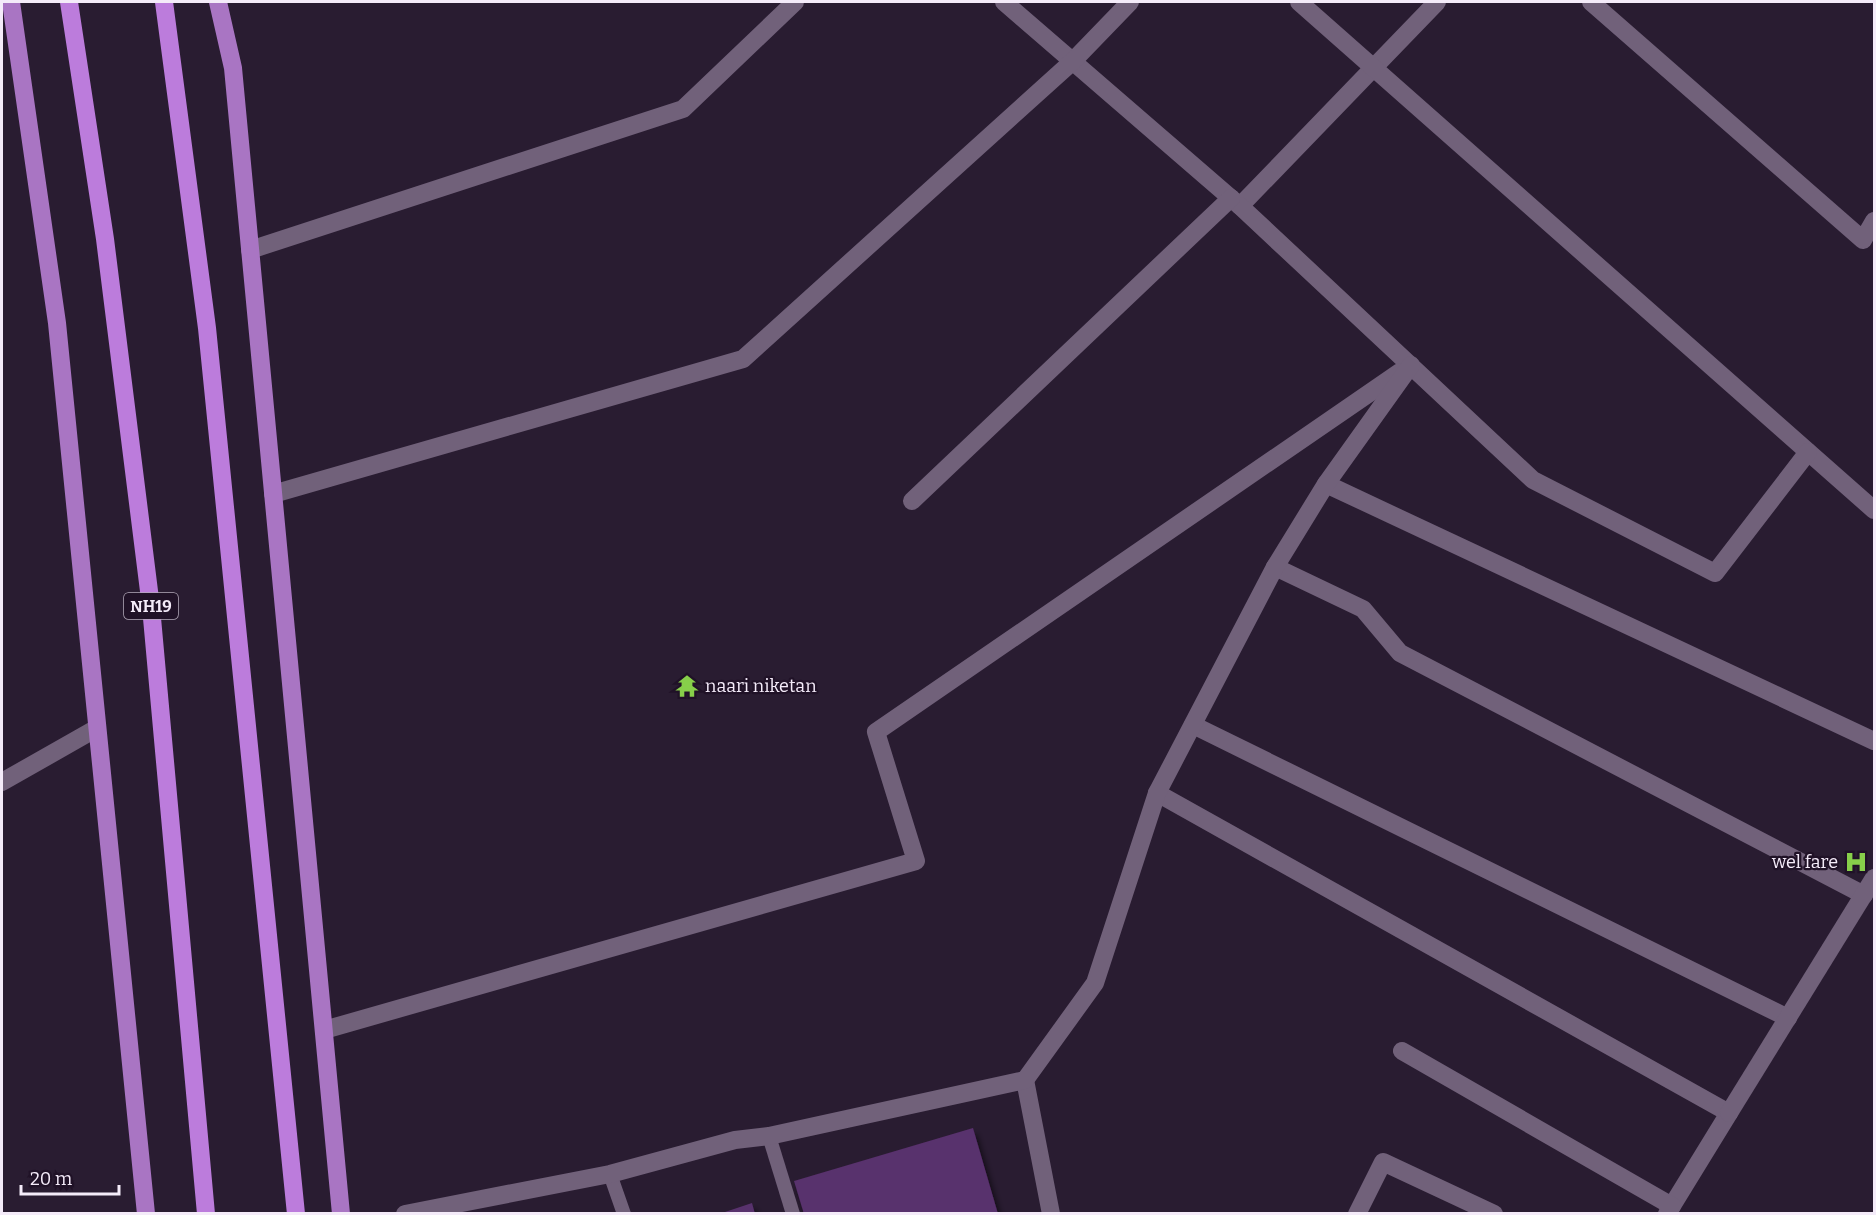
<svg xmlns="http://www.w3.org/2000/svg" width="1876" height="1215" viewBox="0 0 1876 1215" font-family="Bitter,serif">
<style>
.building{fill:#59306d;filter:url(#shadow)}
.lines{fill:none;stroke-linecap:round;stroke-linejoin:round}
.service{stroke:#71617a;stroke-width:14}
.minor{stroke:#71617a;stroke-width:18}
.primary{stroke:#a975c3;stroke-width:18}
.trunk{stroke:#bc7cdc;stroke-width:18}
.labels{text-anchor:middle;stroke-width:4.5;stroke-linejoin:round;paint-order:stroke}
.shield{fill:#201227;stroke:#b4aaba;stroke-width:1.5}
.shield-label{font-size:16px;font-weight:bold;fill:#f4ebf9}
.poi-label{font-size:18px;fill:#f4ebf9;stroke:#201227;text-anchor:start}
</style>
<defs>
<filter id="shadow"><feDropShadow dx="3.5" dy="6" stdDeviation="3" flood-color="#0009"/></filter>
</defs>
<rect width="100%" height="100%" fill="#291c31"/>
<g class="building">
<path d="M973 1128 998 1214H804L794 1181Z"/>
<path d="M752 1203 755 1214H722V1213Z"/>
</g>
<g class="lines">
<g class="service">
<path d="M769 1136 793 1214"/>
<path d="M610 1174 624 1214"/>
</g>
<g class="minor">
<path d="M1004 2 1240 206 1437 2"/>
<path d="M1299 2 1874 510"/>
<path d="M1591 2 1863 240 1874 221"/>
<path d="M1240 206 1533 480 1715 573 1808 452"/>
<path d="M250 250 683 109 795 2"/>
<path d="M1326 484 1874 741"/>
<path d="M273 494 743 359 1073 61 1130 2"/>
<path d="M912 501 1231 198"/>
<path d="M1275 567 1363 609 1400 653 1864 895"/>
<path d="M1193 725 1788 1018"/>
<path d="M2 782 97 728"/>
<path d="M1157 793 1729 1113 1667 1214"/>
<path d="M324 1030 916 861 876 732 1400 372"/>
<path d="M1402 1051 1672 1206"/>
<path d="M1025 1080 1051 1214"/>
<path d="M1729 1113 1874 878"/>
<path d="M405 1214 610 1174 735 1140 769 1136 1025 1080 1095 983 1157 793 1275 567 1326 484 1411 365"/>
<path d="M1357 1214 1383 1162 1494 1214"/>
</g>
<g class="primary">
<path d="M11 2 57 323 146 1214"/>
<path d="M218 2 233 68 341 1214"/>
</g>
<g class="trunk">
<path d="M69 2 105 239 151 607 206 1214"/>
<path d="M164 2 207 328 296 1214"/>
</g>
</g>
<defs>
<g id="temple-bare" transform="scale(1.8)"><path d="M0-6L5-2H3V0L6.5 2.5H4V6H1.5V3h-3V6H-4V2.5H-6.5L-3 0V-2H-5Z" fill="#87cf4a" stroke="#201227" stroke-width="2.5" paint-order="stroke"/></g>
<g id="hospital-bare" transform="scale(1.8)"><path d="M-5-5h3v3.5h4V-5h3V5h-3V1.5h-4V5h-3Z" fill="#87cf4a" stroke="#201227" stroke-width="2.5" paint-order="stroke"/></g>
</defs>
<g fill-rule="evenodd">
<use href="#temple-bare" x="687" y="686"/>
<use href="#hospital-bare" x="1856" y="862"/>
</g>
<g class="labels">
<rect class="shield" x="124" y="593" width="54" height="26" rx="4.5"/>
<g class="shield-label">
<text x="151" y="612">NH19</text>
</g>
<g class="poi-label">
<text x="705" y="692">naari niketan</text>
<text x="1838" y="868" text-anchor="end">wel fare</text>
</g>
</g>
<rect width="1876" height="1215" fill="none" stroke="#f4ebf9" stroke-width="6"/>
<path d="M21 1185v9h98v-9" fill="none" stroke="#f4ebf9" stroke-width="3"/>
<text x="30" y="1185" font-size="18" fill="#f4ebf9" stroke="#201227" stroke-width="4.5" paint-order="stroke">20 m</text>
</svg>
